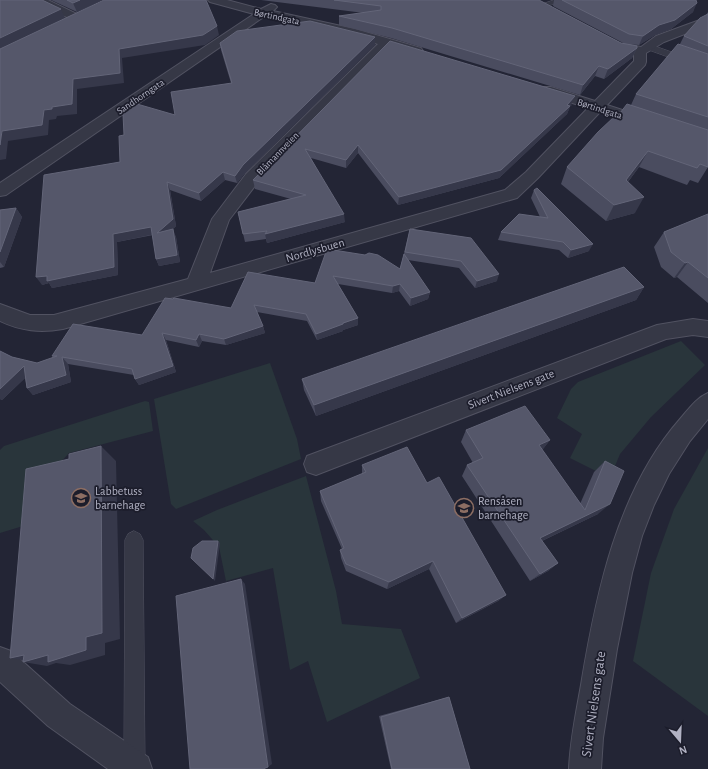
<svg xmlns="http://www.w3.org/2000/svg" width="708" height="769" viewBox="0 0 708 769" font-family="'Alegreya Sans',sans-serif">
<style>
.green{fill:#29353b}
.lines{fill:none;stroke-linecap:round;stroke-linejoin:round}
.lane-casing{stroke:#515261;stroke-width:1}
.street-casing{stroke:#515261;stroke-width:2}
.lane{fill:#363846;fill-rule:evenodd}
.street{fill:#363846;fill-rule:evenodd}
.wall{fill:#4a4c5f}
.shaded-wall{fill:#36384a}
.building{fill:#55576a;stroke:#636578}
.labels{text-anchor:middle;stroke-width:3.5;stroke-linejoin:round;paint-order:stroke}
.far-street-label{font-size:10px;fill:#b1b2c3;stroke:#1c1d2b}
.street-label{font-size:12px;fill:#b1b2c3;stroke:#1c1d2b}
.poi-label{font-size:12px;fill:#b1b2c3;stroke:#1c1d2b;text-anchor:start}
.near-street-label{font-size:14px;fill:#b1b2c3;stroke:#1c1d2b}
</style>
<rect width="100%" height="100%" fill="#232535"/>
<g class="green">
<path d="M681 341 705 365 651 417 620 454 610 478 570 458 582 434 557 418 571 389 578 382Z"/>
<path d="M270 363 297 439 301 459 176 509 171 504 154 399Z"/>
<path d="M145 401 149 402 153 431 69 453 33 492V523L0 533V450L4 446Z"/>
<path d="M708 448V716L633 661 651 573 674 509Z"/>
<path d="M306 476 336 591 342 624 401 629 420 678 327 722 308 661 290 670 273 568 226 581 219 547 204 530 193 521 217 510Z"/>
</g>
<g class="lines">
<g class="lane-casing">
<g id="lane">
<path d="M554 0H567L541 8 537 6Z"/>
<path d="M649 44 691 59 692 61 691 63H685L646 49 645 47 646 45Z"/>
<path d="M134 531 140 534 143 540 145 769H125L124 767 125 540 128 534Z"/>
</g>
</g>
<g class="street-casing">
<g id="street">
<path d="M33 0H48L81 16 83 18 81 20H73L35 2Z"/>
<path d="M208 0H227L261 9 271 4 275 5 277 7 273 11 355 29 421 48 423 51 421 54 417 55 389 47 258 182 229 220 210 273 505 190 526 172 588 108 541 93 539 90 541 87H551L595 101 634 61V54L621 51 619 48 621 45 625 44 641 47 656 36 708 17V25L664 42 646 53V62L645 65 607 105 653 120 655 123 653 126 648 127 643 126 600 112 538 178 517 198 63 329C40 333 21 331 0 321V304L30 315H54L188 279 212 219 246 174 378 44 348 35 265 16 6 195 0 196V183L254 14 210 2Z"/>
<path d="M693 319 708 321V337L693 335 666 339 316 475 307 472 304 464 307 456 657 325Z"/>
<path d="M708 393V419L690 441 669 474 654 505 642 536 632 573 617 649 603 738 601 769H569C570 741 576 713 581 685 596 594 617 491 680 419 688 410 696 398 708 393Z"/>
<path d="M0 647 11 651 70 704 148 757 152 769H108L48 726 0 682Z"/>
</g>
</g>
<use href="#lane" class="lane"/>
<use href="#street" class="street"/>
</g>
<g class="wall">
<path d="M51 0H102L77 12Z"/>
<path d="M261 0H538L621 43 637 48 632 58 604 79 595 76 580 95 391 38 339 25V16L364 13Z"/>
<path d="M554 0H696L693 12 671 29 655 35 639 45 625 44 553 6Z"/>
<path d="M708 12V167L698 183 690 180 687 185 639 167 628 182 635 213 606 221 561 184 567 167 617 117 631 105 636 94 680 44 684 36 706 15Z"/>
<path d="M375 37V45L245 173 237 183 225 180 201 201 170 190 176 226 172 230 176 237 180 262 159 266 156 259 153 235 117 242 118 275 52 288 49 283 42 285 120 162 124 135 175 115 231 83 221 50 220 43Z"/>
<path d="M390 41 572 105 570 106 567 114 499 178 398 205 358 153 346 168 311 158 345 222 267 243 266 239 245 242 238 212 291 199 255 189 253 180Z"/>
<path d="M534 190 589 251 568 258 559 250 498 240 501 232 540 217 531 198Z"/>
<path d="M16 208 22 217 4 267 0 268V210Z"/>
<path d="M708 214V303L677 277 674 278 661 267 654 247 664 232Z"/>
<path d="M410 229 497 281 475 288 459 268 408 260 430 292 428 299 410 306 399 291 392 293 338 284 358 318V325L343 330V331L317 340 307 321 257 312 263 326 265 333 226 345 202 341 199 347 166 340 176 372 139 385 135 379 134 375 68 364 71 382 33 395 27 388 25 378 2 400 0 399V351L12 357 37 363 54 358 52 356 142 335 315 283 327 249 400 269Z"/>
<path d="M644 287 636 300 316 416 304 390 302 379Z"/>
<path d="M466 430 550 440 542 450 580 504 594 472 605 461 598 514 542 541 558 563 548 571 530 581 462 476 467 465 473 463 461 442Z"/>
<path d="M362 465 427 483 506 595 498 601 456 623 429 569 387 589 346 571 341 558 340 550 342 549 321 501 320 491 362 474Z"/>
<path d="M449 697 470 769H391L379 716 445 698Z"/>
</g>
<g class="shaded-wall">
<path d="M80 0H102L77 12 73 3Z"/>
<path d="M697 3 693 12 671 29 655 35 639 45 643 36 659 25Z"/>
<path d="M61 9 65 18 0 50V38Z"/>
<path d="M217 26 219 35 205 45 122 58 124 83 77 89V114L57 116 56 119 49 120 48 135 8 141 6 159 0 160V145L2 131 52 107 73 79 119 49Z"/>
<path d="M375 37V45L245 173 237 183 235 176 243 165Z"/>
<path d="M637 48 632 58 604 79 608 69Z"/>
<path d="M599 66 595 76 580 95 583 85Z"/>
<path d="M575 96 567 114 499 178 398 205 399 197 567 105Z"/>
<path d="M358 145V153L346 168V160Z"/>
<path d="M648 151 639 167 617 196 626 180Z"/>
<path d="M223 172 225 180 201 201 199 193Z"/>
<path d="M167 182 170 190 176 226 161 241 157 233Z"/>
<path d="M644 197 635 213 606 221 614 205Z"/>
<path d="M16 208 22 217 4 267 0 262V252Z"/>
<path d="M344 214 345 222 267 243 265 234Z"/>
<path d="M151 227 155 234 117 242 118 275 52 288 49 283 42 285 36 277 113 234Z"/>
<path d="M173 229 176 237 180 262 159 266 156 259Z"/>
<path d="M593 244 589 251 568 258 571 250Z"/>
<path d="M688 262 677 277 674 278 685 263Z"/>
<path d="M499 274 497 281 475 288 477 281Z"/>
<path d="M400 284 399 291 392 293 393 286Z"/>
<path d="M644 287 636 300 316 416 314 405Z"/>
<path d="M430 292 428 299 410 306 411 298Z"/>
<path d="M358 318V325L343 330V331L317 340 316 334Z"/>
<path d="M263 326 265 333 226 345 224 339Z"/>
<path d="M162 333 166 340 176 372 139 385 135 379Z"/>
<path d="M199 334 202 341 199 347 196 340Z"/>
<path d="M62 357 68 364 71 382 33 395 27 388Z"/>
<path d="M24 366 30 373 2 400 0 399V389Z"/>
<path d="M550 440 541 452 539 445Z"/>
<path d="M101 446 116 461 120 639 105 643V655L70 665 56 663 47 666 23 662 28 661 10 658 86 637Z"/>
<path d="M610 504 598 514 531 546 540 538Z"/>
<path d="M218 541 220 543 215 581 213 579Z"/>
<path d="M433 561 429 569 387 589 389 582Z"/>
<path d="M558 563 548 571 530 581 540 574Z"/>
<path d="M241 579 245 584 272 764 268 767Z"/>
<path d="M506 595 498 601 456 623 462 618Z"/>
</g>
<g class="building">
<path d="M0 0H42L61 9 0 38Z"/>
<path d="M67 0H80L73 3Z"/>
<path d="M104 0H206L217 26 203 35 119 49 120 73 73 79 72 104 52 107V109L44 110 42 125 2 131 0 145V49Z"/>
<path d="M334 0H539L621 43 637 46V48L608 69 599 66 583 85 392 28 339 16 381 10V6Z"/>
<path d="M562 0H696L697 3 675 20 659 25 643 36 629 34Z"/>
<path d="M708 14V46L684 36 700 18Z"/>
<path d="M310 21 375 37 243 165 235 176 223 172 199 193 167 182 173 219 157 233 173 229 177 255 156 259 151 227 113 234 114 267 47 281V276L36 277 44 175 120 162 119 136 124 135 123 114 137 104 175 115 171 92 232 83 220 43 237 31Z"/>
<path d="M390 41 575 96 567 105 570 106 501 170 399 197 358 145 346 160 305 149 344 214 265 234 267 231 243 234 238 212 306 195 253 180Z"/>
<path d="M678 44 708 54V117L636 94Z"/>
<path d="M627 104 708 130V167L700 164 697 168 648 151 626 180 644 197 614 205 567 167 598 132 615 116 617 117Z"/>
<path d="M537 188 593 244 571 250 563 242 501 232 519 214 548 218 534 190Z"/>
<path d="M16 208 0 252V210Z"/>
<path d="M708 214V278L688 262 685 263 671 252 664 232Z"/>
<path d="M410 229 471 238 499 274 477 281 461 261 405 252Z"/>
<path d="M327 249 365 255 369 253 378 255 400 269 404 254 430 292 411 298 400 284 393 286 333 276 358 318 343 323V324L316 334 306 314 254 305 263 326 224 339 199 334 196 340 162 333 173 366 135 379 132 369 62 357 66 375 27 388 24 366 0 389V351L12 357 37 363 57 356H52L73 324 142 335 165 298 173 299 174 298 231 308 248 272 315 283Z"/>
<path d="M624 267 644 287 314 405 302 379Z"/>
<path d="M525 406 550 440 539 445 585 510 605 461 624 471 610 504 540 538 558 563 540 574 467 465 483 458 466 430Z"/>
<path d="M101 446 102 633 86 637V650L48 662V655L23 662 24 655 10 658 26 469 69 459V454Z"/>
<path d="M407 447 427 483 439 477 506 595 462 618 433 561 389 582 346 564 340 550 344 548 320 491 366 472 362 465Z"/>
<path d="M202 541H218L213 579 191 558 193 548Z"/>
<path d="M241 579 268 767 263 769H190L176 596Z"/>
<path d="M449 697 470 769H392L381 717Z"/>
</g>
<defs>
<g id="school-ring" transform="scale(1)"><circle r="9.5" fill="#1c1d2b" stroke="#8d6e63" stroke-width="1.5"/><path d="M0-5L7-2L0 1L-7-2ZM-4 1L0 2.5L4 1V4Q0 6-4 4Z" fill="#8d6e63"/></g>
</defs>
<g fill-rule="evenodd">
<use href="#school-ring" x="81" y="498"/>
<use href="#school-ring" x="464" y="508"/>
</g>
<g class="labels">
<g class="far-street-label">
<text transform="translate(277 16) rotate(12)" y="4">Børtindgata</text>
<text transform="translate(140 96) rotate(-34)" y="4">Sandhorngata</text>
<text transform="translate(600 108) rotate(18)" y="4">Børtindgata</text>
<text transform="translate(277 153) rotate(-46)" y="4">Blåmannveien</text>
</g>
<g class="street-label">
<text transform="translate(315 250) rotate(-16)" y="4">Nordlysbuen</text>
<text transform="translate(511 389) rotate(-21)" y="4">Sivert Nielsens gate</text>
</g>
<g class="poi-label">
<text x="95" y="495">Labbetuss<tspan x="95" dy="14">barnehage</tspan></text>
<text x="478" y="505">Rensåsen<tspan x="478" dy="14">barnehage</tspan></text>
</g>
<g class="near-street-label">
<text transform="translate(593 704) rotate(-82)" y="5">Sivert Nielsens gate</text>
</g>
</g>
<g transform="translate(680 741) rotate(161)" stroke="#1c1d2b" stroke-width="3" paint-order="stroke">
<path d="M0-3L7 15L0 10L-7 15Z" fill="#b1b2c3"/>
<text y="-6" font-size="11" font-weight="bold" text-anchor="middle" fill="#b1b2c3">N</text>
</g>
</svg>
